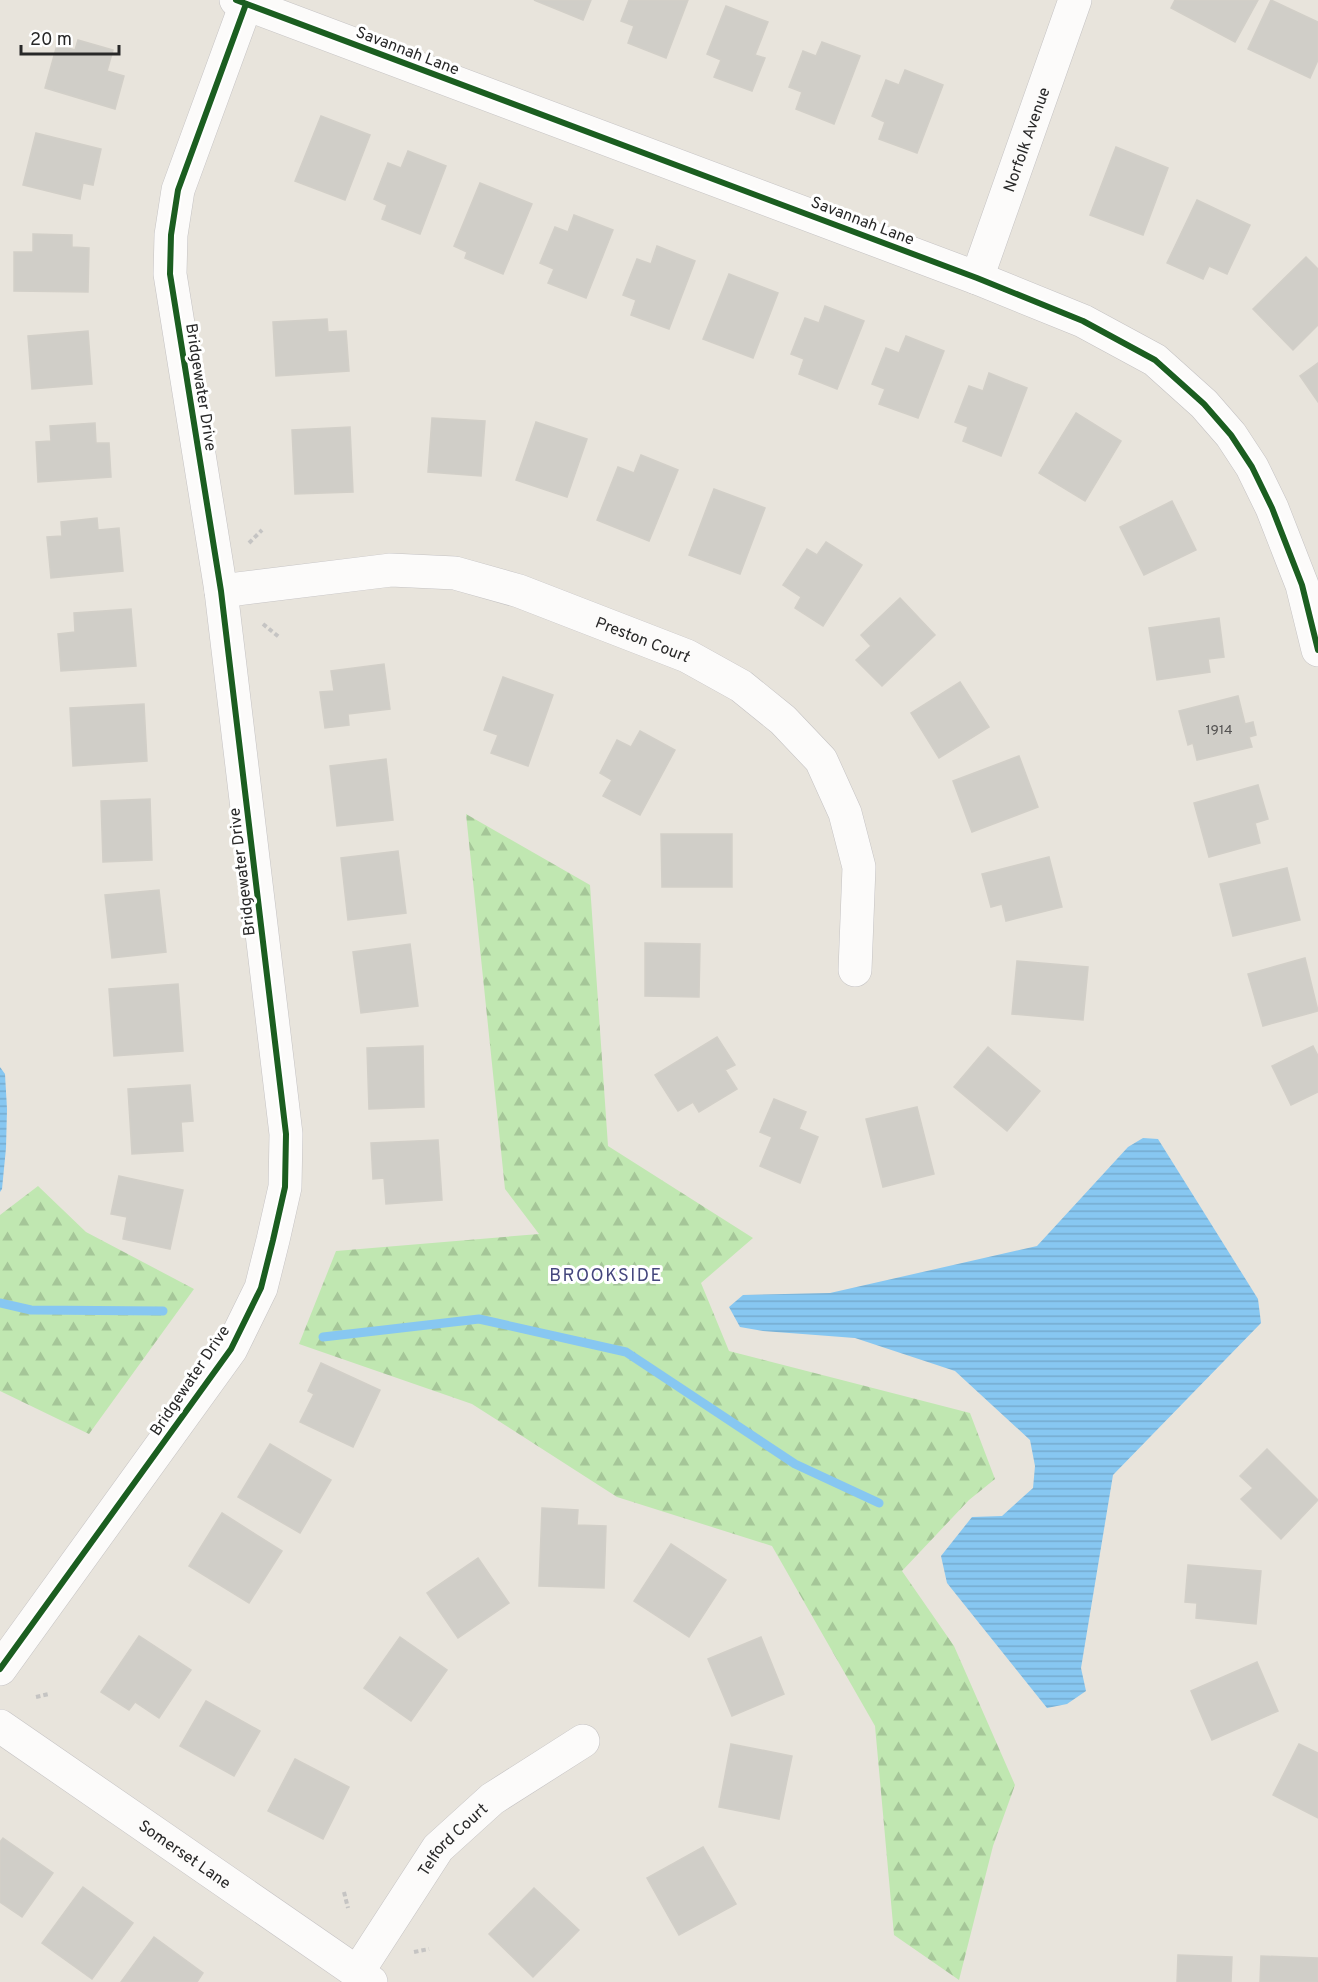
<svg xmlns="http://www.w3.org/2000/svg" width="1318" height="1982" viewBox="0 0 1318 1982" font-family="Overpass,sans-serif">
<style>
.forest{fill:url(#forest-firs)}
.water{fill:url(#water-rules)}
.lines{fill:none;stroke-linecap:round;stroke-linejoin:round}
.stream{stroke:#87c7f1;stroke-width:9}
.building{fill:#d0cec8;stroke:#d2cfc8;stroke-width:1.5}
.minor-casing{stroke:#c4c2c3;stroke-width:34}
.path{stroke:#c5c4c3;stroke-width:4;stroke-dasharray:4.5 3;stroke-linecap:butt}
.minor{stroke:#fcfbfa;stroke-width:33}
.cycleway-casing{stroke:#fff;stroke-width:10}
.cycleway{stroke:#1b5e20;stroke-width:6}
.labels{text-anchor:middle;stroke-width:6;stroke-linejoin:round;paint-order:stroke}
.number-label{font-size:14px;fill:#535251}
.street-label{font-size:16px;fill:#282828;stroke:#fff}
.neighbourhood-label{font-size:18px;letter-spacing:1.5px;fill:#44467d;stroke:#fff}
</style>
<defs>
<pattern id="forest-firs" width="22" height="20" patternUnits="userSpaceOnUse" patternTransform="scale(1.5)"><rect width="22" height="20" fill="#c0e7b1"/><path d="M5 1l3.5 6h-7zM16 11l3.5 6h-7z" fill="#a5c698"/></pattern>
<pattern id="water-rules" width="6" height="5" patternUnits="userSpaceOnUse" patternTransform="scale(1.5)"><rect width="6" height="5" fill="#87c7f1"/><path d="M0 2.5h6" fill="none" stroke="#75abcf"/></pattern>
</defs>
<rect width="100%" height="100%" fill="#e8e4dc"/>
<g class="forest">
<path d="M466 814 590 885 608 1146 753 1238 701 1283 729 1351 970 1413 995 1479 969 1500 902 1571 954 1646 1015 1785 993 1846 959 1980 894 1935 875 1726 772 1546 617 1497 472 1404 299 1344 336 1251 539 1234 505 1189Z"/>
<path d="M38 1186 86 1232 194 1289 89 1434 0 1391V1215Z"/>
</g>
<g class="water">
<path d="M0 1067 5 1074 7 1109 6 1148 2 1189 0 1192Z"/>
<path d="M1143 1138 1158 1139 1258 1299 1261 1323 1113 1475 1081 1668 1086 1691 1067 1704 1047 1708 947 1583 941 1556 972 1517 1002 1516 1033 1488 1035 1466 1030 1440 955 1371 855 1338 763 1331 740 1327 729 1307 743 1295 830 1293 1037 1246 1128 1147Z"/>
</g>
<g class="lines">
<g class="stream">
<path d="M0 1303 31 1310 163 1311"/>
<path d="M323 1337 479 1319 626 1352 795 1464 879 1503"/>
</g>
</g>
<g class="building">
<path d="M534 0H591L583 20Z"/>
<path d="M629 0H688L666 58 628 43 634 26 621 21Z"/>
<path d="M1175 0H1258L1235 42 1171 8Z"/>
<path d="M1271 0 1318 22V60L1310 78 1248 49Z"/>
<path d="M726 6 768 22 755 55 765 58 752 91 714 77 721 60 707 54Z"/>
<path d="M78 40 113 50 107 71 124 76 115 109 45 88 57 45 75 50Z"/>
<path d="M822 42 860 56 834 124 796 109 802 92 789 87 803 51 816 56Z"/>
<path d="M905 70 943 85 917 153 879 139 885 122 872 116 886 80 899 85Z"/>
<path d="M321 116 370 135 345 200 295 181Z"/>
<path d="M36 133 101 149 93 185 83 183 80 199 23 185Z"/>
<path d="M1116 147 1168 168 1143 235 1090 215Z"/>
<path d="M408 151 446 166 420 234 382 219 387 205 374 199 388 163 401 168Z"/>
<path d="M480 183 532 204 503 274 465 258 467 252 454 246Z"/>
<path d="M1197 200 1250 225 1227 274 1209 266 1203 279 1167 263Z"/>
<path d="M574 215 613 230 586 298 548 283 554 269 540 263 555 227 568 232Z"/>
<path d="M33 234 72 235V247L89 248 88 292 14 291V252H33Z"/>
<path d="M657 246 695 261 669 329 631 315 636 300 623 295 637 259 651 264Z"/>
<path d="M1306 257 1318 269V325L1293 350 1253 309Z"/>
<path d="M729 274 778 293 753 358 703 339Z"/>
<path d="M825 306 864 321 837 389 799 374 804 359 791 354 805 318 819 323Z"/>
<path d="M327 319 328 332 346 331 349 371 276 376 273 322Z"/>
<path d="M88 331 92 384 32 389 28 336Z"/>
<path d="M906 336 944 351 918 418 879 404 885 389 872 384 886 348 899 353Z"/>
<path d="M1318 363V402L1300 376Z"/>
<path d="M989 373 1027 388 1001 456 963 441 968 427 955 422 969 386 983 391Z"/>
<path d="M1076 413 1121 441 1085 501 1039 473Z"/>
<path d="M432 418 485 421 481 476 428 472Z"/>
<path d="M536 422 587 439 567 497 516 480Z"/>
<path d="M95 423 96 443H109L111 477 38 482 36 442 51 441 50 426Z"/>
<path d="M350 427 353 492 295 494 292 430Z"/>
<path d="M641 455 678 470 649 541 597 520 618 467 634 473Z"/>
<path d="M714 489 765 508 740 574 689 555Z"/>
<path d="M1172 501 1196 550 1144 575 1120 527Z"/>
<path d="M97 518 98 530 119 528 123 571 51 578 47 537 62 536 61 522Z"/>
<path d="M826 542 862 565 823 626 795 608 801 597 783 585 807 549 817 555Z"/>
<path d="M900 598 935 635 882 686 856 660 871 646 861 635Z"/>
<path d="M131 609 136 666 61 671 58 634 75 632 74 613Z"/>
<path d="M1219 618 1224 657 1208 659 1210 672 1157 680 1149 628Z"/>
<path d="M384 664 390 709 348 714 349 725 325 728 320 692 334 691 331 671Z"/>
<path d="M503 677 553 695 528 766 491 753 498 735 484 730Z"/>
<path d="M960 682 989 727 939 758 911 713Z"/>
<path d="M1238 696 1245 724 1253 722 1256 735 1249 737 1252 747 1197 760 1193 743 1188 745 1179 711Z"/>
<path d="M144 704 147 761 73 766 70 708Z"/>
<path d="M640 731 675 750 640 815 603 796 612 780 600 773 617 740 631 747Z"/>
<path d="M1019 756 1038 807 972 832 953 781Z"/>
<path d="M386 759 393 820 337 826 330 766Z"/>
<path d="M1258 785 1268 819 1255 823 1260 843 1209 857 1194 803Z"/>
<path d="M150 799 152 860 103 862 101 801Z"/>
<path d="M661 834H732V887H662Z"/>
<path d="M398 851 406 913 348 920 341 858Z"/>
<path d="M1049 857 1062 907 1006 921 1002 904 991 907 982 874Z"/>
<path d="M1287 868 1300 920 1233 936 1220 884Z"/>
<path d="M159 890 166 952 112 958 105 895Z"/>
<path d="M645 943 700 944 699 997 645 996Z"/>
<path d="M410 944 418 1006 361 1013 353 952Z"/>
<path d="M1305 958 1318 1011 1263 1026 1248 974Z"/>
<path d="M1017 961 1088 967 1083 1020 1012 1014Z"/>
<path d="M178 984 183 1051 114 1056 109 989Z"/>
<path d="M717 1037 735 1065 725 1070 737 1089 699 1112 693 1102 678 1111 655 1075Z"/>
<path d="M423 1046 424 1107 369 1109 367 1048Z"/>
<path d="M1313 1046 1318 1056V1092L1291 1105 1272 1066Z"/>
<path d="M988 1047 1040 1091 1007 1131 954 1087Z"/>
<path d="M190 1085 193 1121 181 1122 183 1151 132 1154 128 1089Z"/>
<path d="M774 1099 806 1112 799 1129 818 1137 800 1183 760 1166 772 1137 760 1132Z"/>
<path d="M917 1107 934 1174 883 1187 866 1119Z"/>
<path d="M438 1140 442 1200 386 1204 384 1178 373 1179 371 1143Z"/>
<path d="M119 1176 183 1190 170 1249 123 1239 127 1217 111 1214Z"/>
<path d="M321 1363 380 1390 353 1447 300 1422 314 1394 308 1391Z"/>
<path d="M270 1444 331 1480 300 1533 238 1497Z"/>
<path d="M1267 1449 1318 1500 1281 1539 1241 1499 1253 1488 1240 1476Z"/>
<path d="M542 1508 578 1510 577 1525 606 1526 604 1588 539 1586Z"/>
<path d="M222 1513 282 1551 249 1603 189 1566Z"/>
<path d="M671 1544 726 1580 689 1637 634 1601Z"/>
<path d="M478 1558 509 1603 458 1638 427 1593Z"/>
<path d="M1188 1565 1261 1571 1256 1624 1196 1618 1197 1603 1185 1602Z"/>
<path d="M139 1636 191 1670 159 1718 135 1702 129 1710 101 1692Z"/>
<path d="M400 1637 447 1670 411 1721 364 1688Z"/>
<path d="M761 1637 784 1694 732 1716 708 1659Z"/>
<path d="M1257 1662 1278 1711 1212 1740 1191 1691Z"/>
<path d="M206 1701 260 1731 234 1776 180 1746Z"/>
<path d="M731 1744 792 1756 779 1819 719 1807Z"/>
<path d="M1299 1744 1318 1753V1818L1273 1795Z"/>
<path d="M295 1759 349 1787 323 1839 268 1811Z"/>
<path d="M3 1838 53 1873 22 1917 0 1902V1842Z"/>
<path d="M703 1847 736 1904 679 1935 647 1878Z"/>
<path d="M83 1887 133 1923 92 1979 42 1943Z"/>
<path d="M534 1888 579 1930 533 1977 489 1934Z"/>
<path d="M154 1937 203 1973 197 1982H121Z"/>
<path d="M1178 1955 1232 1957 1231 1982H1177Z"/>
<path d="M1261 1956 1318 1958V1982H1260Z"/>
</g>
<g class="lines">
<g class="minor-casing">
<g id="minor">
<path d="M236 0 977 278 1083 321 1155 360 1204 404 1231 435 1252 467 1272 508 1302 585 1318 650"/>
<path id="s1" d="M977 278 1075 0"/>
<path id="s2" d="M221 591 391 570 455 573 519 591 687 656 741 686 783 720 821 760 845 813 859 867 855 970"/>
<path d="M0 1669 231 1349 261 1288 273 1240 285 1187 286 1134 221 591 170 274 171 235 178 190 246 4"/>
<path id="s3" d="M0 1726 371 1982"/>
<path id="s4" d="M357 1973 438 1848 492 1799 583 1741"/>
</g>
</g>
<g class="path">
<path d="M249 543 262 530"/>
<path d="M263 624 279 637"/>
<path d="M36 1697 49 1694"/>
<path d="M344 1892 348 1908"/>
<path d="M414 1952 429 1949"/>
</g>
<use href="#minor" class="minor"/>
<g class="cycleway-casing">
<g id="cycleway">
<path d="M236 0 977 278 1083 321 1155 360 1204 404 1231 435 1252 467 1272 508 1302 585 1318 650"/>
<path d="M0 1669 231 1349 261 1288 273 1240 285 1187 286 1134 221 591 170 274 171 235 178 190 246 4"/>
</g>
</g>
<use href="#cycleway" class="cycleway"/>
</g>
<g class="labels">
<g class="number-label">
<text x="1219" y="734">1914</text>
</g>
<g class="street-label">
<text transform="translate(408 50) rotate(21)" y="6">Savannah Lane</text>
<text dy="6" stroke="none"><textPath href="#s1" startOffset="147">Norfolk Avenue</textPath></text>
<text transform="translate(863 220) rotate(21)" y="6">Savannah Lane</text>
<text transform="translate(202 387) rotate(81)" y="6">Bridgewater Drive</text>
<text dy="6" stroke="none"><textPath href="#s2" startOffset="435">Preston Court</textPath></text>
<text transform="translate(241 872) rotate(-97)" y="6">Bridgewater Drive</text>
<text transform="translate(189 1380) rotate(-56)" y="6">Bridgewater Drive</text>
<text dy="6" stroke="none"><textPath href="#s4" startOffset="165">Telford Court</textPath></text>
<text dy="6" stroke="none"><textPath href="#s3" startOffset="225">Somerset Lane</textPath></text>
</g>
<g class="neighbourhood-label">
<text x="606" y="1281">BROOKSIDE</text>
</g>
</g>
<path d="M21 45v9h98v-9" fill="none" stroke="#282828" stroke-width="3"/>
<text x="30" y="45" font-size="18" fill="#282828" stroke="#ffffff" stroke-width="4.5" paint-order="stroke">20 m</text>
</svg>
